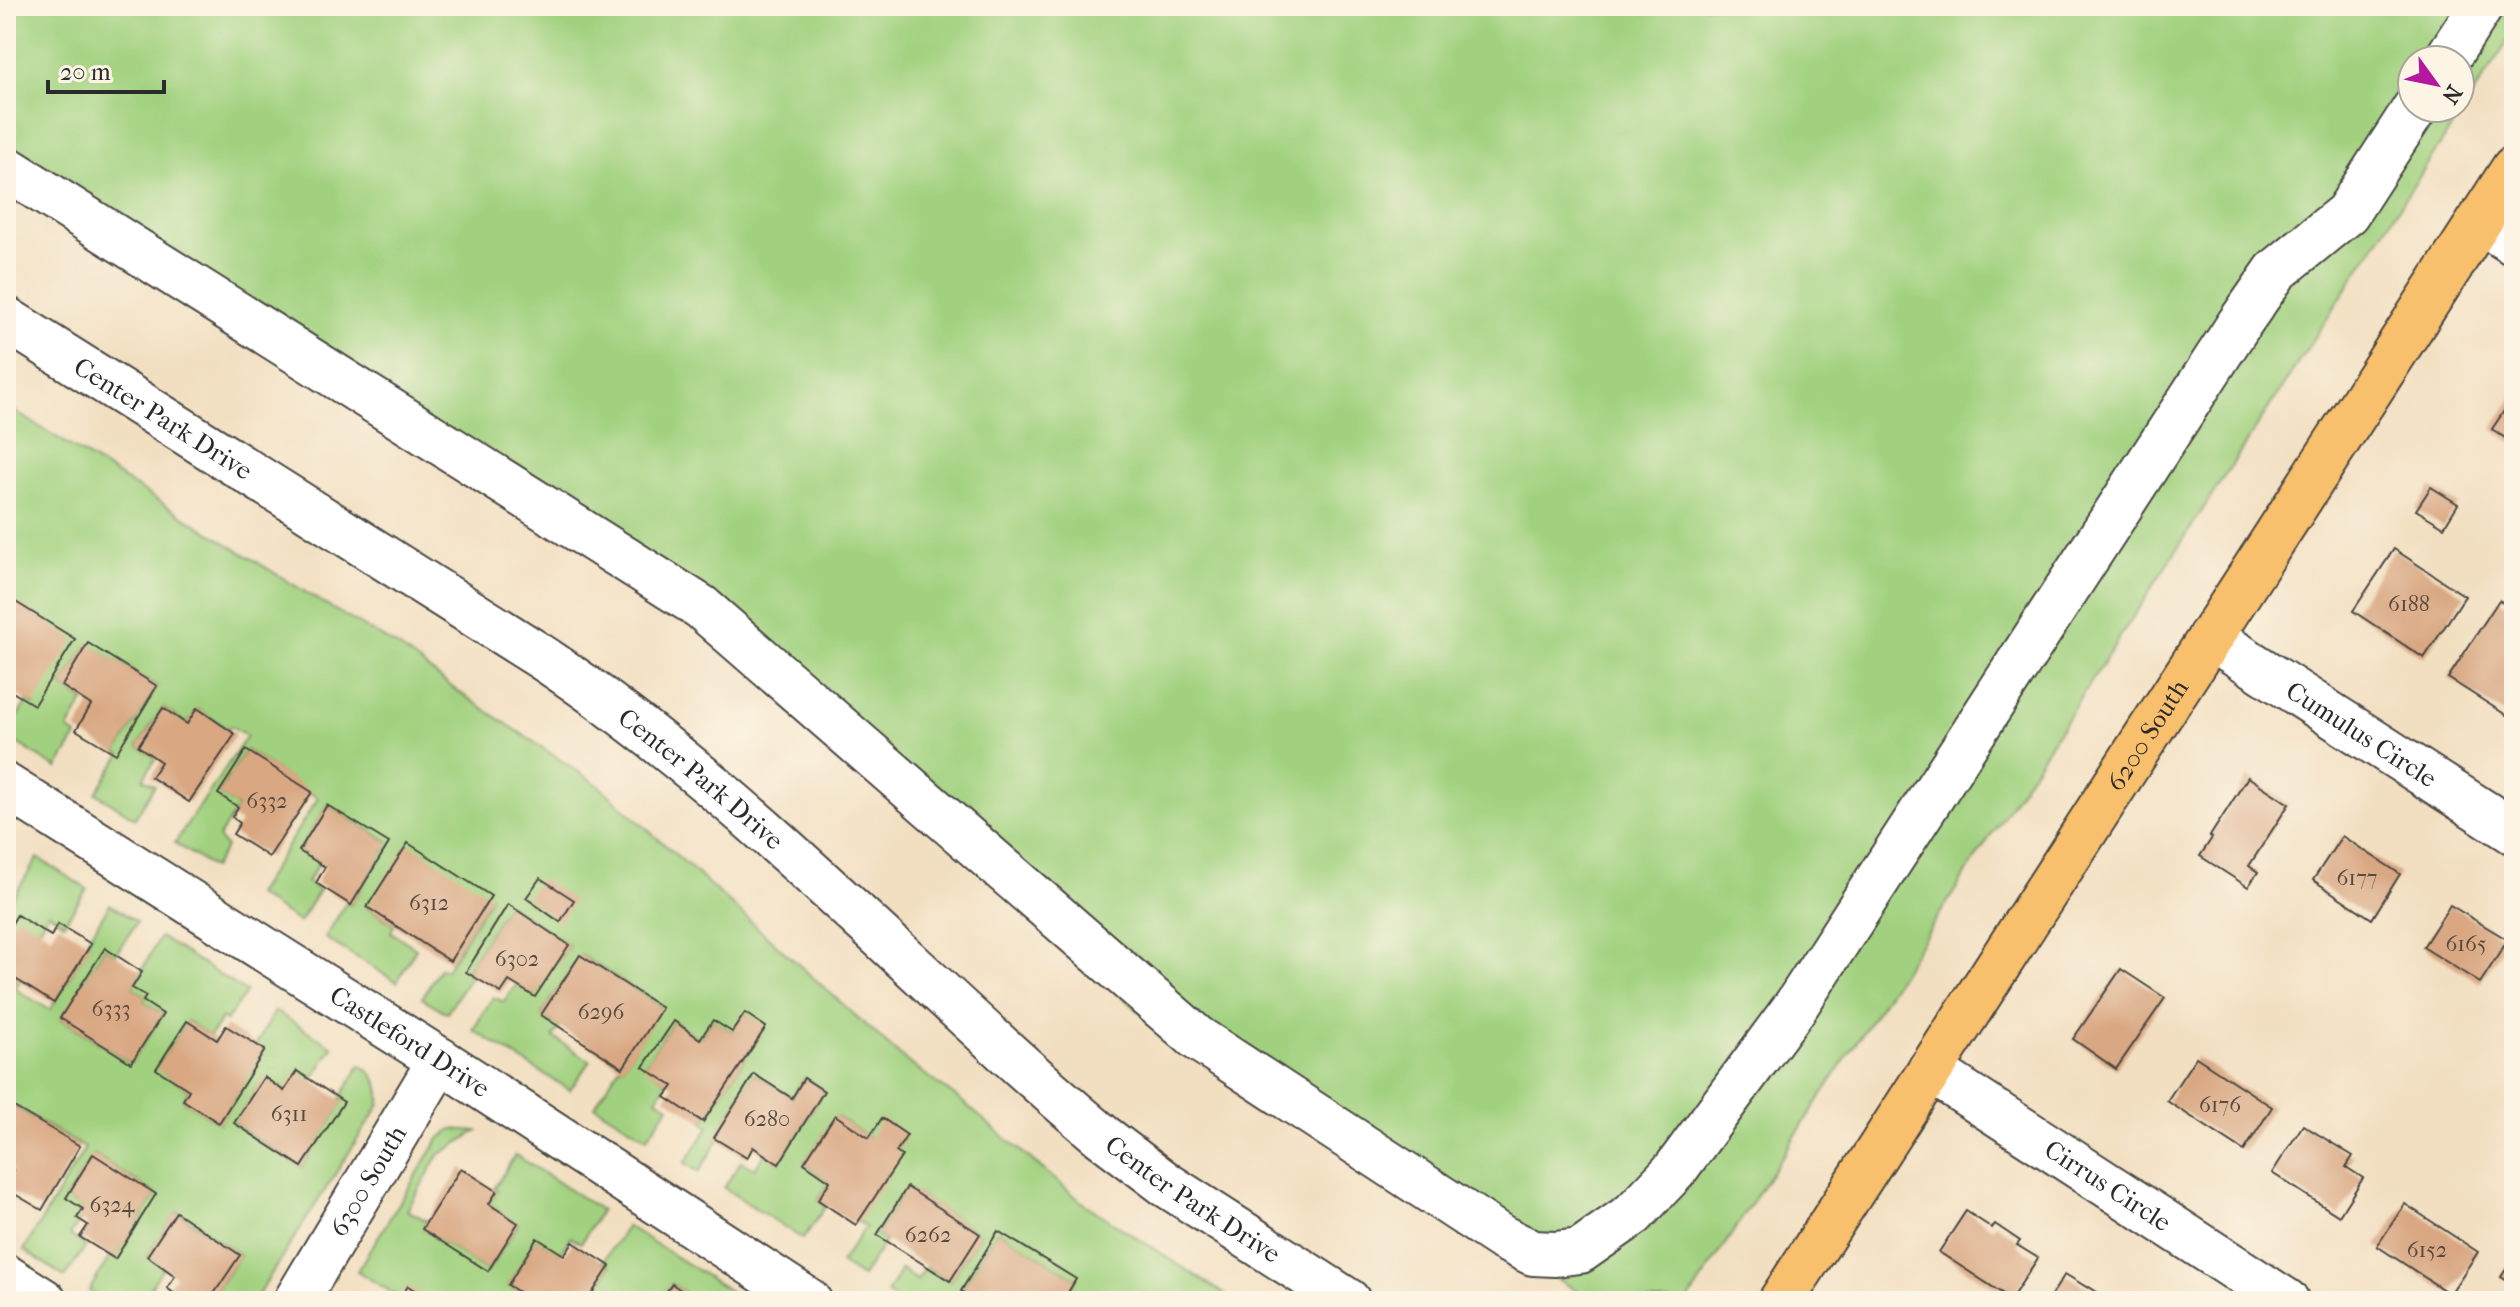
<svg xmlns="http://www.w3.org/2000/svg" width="2520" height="1307" viewBox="0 0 2520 1307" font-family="'IM FELL French Canon',serif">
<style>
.green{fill:#a1d17f;stroke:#667e55;stroke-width:2;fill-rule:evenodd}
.building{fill:#d9a883}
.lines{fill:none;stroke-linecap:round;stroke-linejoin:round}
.minor-casing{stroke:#494642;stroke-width:48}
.major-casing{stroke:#494642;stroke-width:48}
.minor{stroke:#fff;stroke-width:44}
.major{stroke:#f8bf6c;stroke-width:44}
.labels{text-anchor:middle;stroke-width:7;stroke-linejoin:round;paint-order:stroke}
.number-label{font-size:22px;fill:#564a41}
.street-label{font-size:26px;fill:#2b2b2b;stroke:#fcf5e5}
</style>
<rect width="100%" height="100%" fill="#fcf5e5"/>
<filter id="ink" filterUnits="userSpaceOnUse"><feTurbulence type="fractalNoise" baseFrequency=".0125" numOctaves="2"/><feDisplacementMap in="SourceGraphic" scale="16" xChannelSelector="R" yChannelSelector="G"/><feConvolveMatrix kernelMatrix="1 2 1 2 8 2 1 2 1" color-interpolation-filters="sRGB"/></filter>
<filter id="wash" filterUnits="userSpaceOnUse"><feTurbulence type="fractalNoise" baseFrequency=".006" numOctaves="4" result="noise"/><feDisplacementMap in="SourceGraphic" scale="32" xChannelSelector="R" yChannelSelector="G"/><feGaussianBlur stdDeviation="1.8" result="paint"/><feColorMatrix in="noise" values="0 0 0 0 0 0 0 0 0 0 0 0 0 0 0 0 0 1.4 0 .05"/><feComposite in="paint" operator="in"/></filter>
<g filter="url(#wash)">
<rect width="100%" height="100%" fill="#f2dfc1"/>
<g class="green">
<path d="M6 6H2514V31L1688 1301H1593L1175 1043 692 615 6 182ZM2412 60H2460V108H2412Z"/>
<path d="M6 406 323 603 400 648 453 688 598 785 905 1060 959 1099 1083 1203 1235 1301H1082L1077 1298 1074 1301H1063L1076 1279 998 1231 961 1291 976 1301H899L887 1294 901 1269 917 1280 926 1267 950 1281 980 1234 907 1188 877 1235 885 1241 862 1277 840 1263 866 1227 858 1222 869 1138 836 1116 804 1163 830 1181 818 1199 826 1206 803 1239 724 1188 741 1161 755 1169 764 1154 779 1163 824 1091 804 1078 792 1098 754 1074 715 1138 718 1141 699 1172 685 1163 709 1127 703 1122 765 1028 745 1014 732 1032 712 1020 700 1039 674 1021 644 1066 667 1082 657 1099 669 1106 647 1138 595 1106 620 1066 623 1067 661 1007 581 955 541 1015 560 1027 553 1037 590 1061 570 1090 473 1030 493 997 504 1002 516 985 535 996 569 945 508 904 466 971 471 975 447 1013 422 998 440 968 446 970 491 896 367 907 394 925 391 932 416 948 397 982 325 938 346 903 351 905 389 842 327 805 299 851 319 863 307 882 319 890 299 922 256 895 318 798 246 750 218 793 238 807 218 838 226 847 213 868 175 843 247 736 231 726 228 729 198 709 187 724 163 708 138 746 156 758 143 779 155 785 135 818 96 793 121 755 117 752 157 686 88 644 62 686 84 701 68 729 77 736 57 768 6 736 27 701 34 705 6 608Z"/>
<path d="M38 858 87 889 64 923 48 912 39 929 6 937V908Z"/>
<path d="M110 904 137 922 115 955 105 948 61 1019 131 1063 163 1014 143 1001 146 996 132 988 160 937 246 992 226 1021 222 1018 210 1036 187 1021 157 1068 189 1090 183 1100 219 1123 264 1050 256 1045 275 1011 333 1047 311 1081 284 1091 264 1078 234 1124 302 1167 343 1102 340 1099 360 1065C377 1075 381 1085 380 1104L254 1301H209L240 1255 177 1212 147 1256 163 1267 148 1292 163 1301H104L89 1291 110 1256 115 1258 156 1194 94 1154 66 1198 83 1209 78 1218 80 1220 70 1235 86 1246 65 1277 24 1250 85 1148 15 1107 6 1121V973L19 982 15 989 50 1010 90 944 87 941Z"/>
<path d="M453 1129 477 1131 439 1155 407 1210 427 1221 423 1229 488 1271 518 1224 489 1204 497 1191 494 1189 515 1155 601 1210 581 1243 571 1237 560 1253 537 1239 508 1285 533 1301H432L401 1298 357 1271 439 1139Z"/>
<path d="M627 1226 730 1291 744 1301H697L672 1284 660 1301H587L610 1266 603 1261Z"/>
</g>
<g id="blocks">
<g class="building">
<path d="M2514 396V444L2492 429Z"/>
<path d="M2431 487 2458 504 2444 527 2416 510Z"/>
<path d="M2394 549 2465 596 2424 658 2353 611Z"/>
<path d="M11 599 75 639 34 705 6 688V608Z"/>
<path d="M2499 600 2514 609V720L2448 678Z"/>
<path d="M88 643 157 686 116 754 76 730 91 705 62 686Z"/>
<path d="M163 708 187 724 197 708 235 734 189 802 151 777 161 762 138 746Z"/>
<path d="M246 750 312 792 269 857 233 834 240 823 232 817 238 807 218 794Z"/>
<path d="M2248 777 2289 804 2249 866 2258 872 2248 887 2200 856 2212 838 2210 836Z"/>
<path d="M327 805 389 843 351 905 316 883 325 867 299 851Z"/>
<path d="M2342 836 2400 874 2372 919 2313 880Z"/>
<path d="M408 843 491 896 450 961 367 907Z"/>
<path d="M540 878 574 900 560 922 526 898Z"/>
<path d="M508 904 569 945 535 997 509 981 501 993 466 972Z"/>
<path d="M2450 905 2508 940 2480 983 2423 947Z"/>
<path d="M17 915 51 936 58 924 91 944 54 1003 6 973V933Z"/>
<path d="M105 948 142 972 132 988 146 996 143 1001 163 1014 131 1063 60 1018Z"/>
<path d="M580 955 662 1008 623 1068 541 1015Z"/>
<path d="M2121 969 2165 998 2116 1069 2073 1039Z"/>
<path d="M745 1013 766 1027 703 1122 665 1097 673 1086 643 1067 674 1021 700 1039 713 1020 732 1032Z"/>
<path d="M187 1021 217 1040 226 1026 265 1050 219 1123 183 1100 189 1090 156 1069Z"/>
<path d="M2196 1057 2272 1107 2244 1151 2167 1101Z"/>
<path d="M297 1071 344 1102 302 1167 234 1123 264 1077 284 1091Z"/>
<path d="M754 1074 792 1098 804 1078 824 1091 779 1164 753 1147 747 1158 714 1138Z"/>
<path d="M14 1107 80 1146 42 1210 6 1189V1182L13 1170 6 1166V1121Z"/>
<path d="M835 1115 869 1138 882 1118 907 1135 896 1152 902 1156 856 1225 818 1200 830 1181 804 1163Z"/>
<path d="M2303 1125 2353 1156 2346 1167 2363 1178 2339 1216 2272 1173Z"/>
<path d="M93 1154 156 1194 115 1259 80 1237 88 1225 77 1218 83 1209 66 1198Z"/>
<path d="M461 1168 497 1191 489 1204 518 1223 488 1271 422 1229Z"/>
<path d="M907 1187 980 1234 950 1281 877 1235Z"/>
<path d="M2405 1204 2478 1252 2450 1294 2377 1246Z"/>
<path d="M1966 1211 1992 1228 1995 1224 2020 1241 2017 1245 2038 1258 2011 1299 1939 1252Z"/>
<path d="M176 1212 240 1255 209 1301H184L167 1288 175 1276 147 1256Z"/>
<path d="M998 1231 1076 1279 1063 1301H976L961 1291Z"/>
<path d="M537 1238 564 1255 573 1242 610 1266 587 1301H533L508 1285Z"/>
<path d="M2514 1257V1285L2501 1277Z"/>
<path d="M2065 1274 2088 1288 2089 1287 2111 1301H2048Z"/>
<path d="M672 1284 697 1301H660Z"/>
<path d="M408 1286 432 1301H398Z"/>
</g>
</g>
</g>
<g filter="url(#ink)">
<use href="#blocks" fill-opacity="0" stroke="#494642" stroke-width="2"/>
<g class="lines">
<g class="minor-casing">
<g id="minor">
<path d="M2446 60 2481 6"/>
<path d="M6 168 701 607 1197 1038 1501 1237 1533 1253 1555 1254 1580 1251 1633 1214 1675 1170 1795 1007 2239 324 2276 271 2347 213 2415 108"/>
<path d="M2480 221 2514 243"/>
<path id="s1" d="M6 319 543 658C747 793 915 979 1102 1136L1167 1185 1348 1301"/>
<path id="s2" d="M2210 637 2514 832"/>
<path id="s3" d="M6 786 440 1060 809 1301"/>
<path id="s4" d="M1930 1070 2286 1301"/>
<path d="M6 1277 44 1301"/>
<path id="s5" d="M296 1301 440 1060"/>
</g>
</g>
<g class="major-casing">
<g id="major">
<path id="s6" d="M1781 1301 2514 168"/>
</g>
</g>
<use href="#minor" class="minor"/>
<use href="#major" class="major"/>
</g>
</g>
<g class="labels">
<g class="number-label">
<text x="2409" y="611">6188</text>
<text x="267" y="808">6332</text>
<text x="2357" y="885">6177</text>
<text x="429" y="910">6312</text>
<text x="2466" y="951">6165</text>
<text x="517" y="966">6302</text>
<text x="111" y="1016">6333</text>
<text x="601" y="1019">6296</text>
<text x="2220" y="1112">6176</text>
<text x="289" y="1121">6311</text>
<text x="767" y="1126">6280</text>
<text x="112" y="1212">6324</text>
<text x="928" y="1242">6262</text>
<text x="2427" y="1257">6152</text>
</g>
<g class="street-label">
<text dy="9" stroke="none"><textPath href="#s1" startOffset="186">Center Park Drive</textPath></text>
<text dy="9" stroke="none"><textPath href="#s6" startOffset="674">6200 South</textPath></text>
<text dy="9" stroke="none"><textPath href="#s2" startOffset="180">Cumulus Circle</textPath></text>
<text dy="9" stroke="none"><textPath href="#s1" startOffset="834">Center Park Drive</textPath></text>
<text dy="9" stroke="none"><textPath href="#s3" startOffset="478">Castleford Drive</textPath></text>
<text dy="9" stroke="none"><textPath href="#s5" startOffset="140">6300 South</textPath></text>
<text dy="9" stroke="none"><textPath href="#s4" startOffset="212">Cirrus Circle</textPath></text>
<text dy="9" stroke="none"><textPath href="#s1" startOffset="1482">Center Park Drive</textPath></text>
</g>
</g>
<rect width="2520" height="1307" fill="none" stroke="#fcf5e5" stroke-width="32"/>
<g transform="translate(2436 84) rotate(123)"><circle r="38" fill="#fcf5e5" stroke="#a8a49b" stroke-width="2"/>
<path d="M0-6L14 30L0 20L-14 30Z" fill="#b5179e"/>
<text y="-12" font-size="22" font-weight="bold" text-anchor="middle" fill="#2b2b2b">N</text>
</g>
<path d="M48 80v12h116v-12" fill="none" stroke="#2b2b2b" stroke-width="4"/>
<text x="60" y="80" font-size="24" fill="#2b2b2b" stroke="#fcf5e5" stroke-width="6" paint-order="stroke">20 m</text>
</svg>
